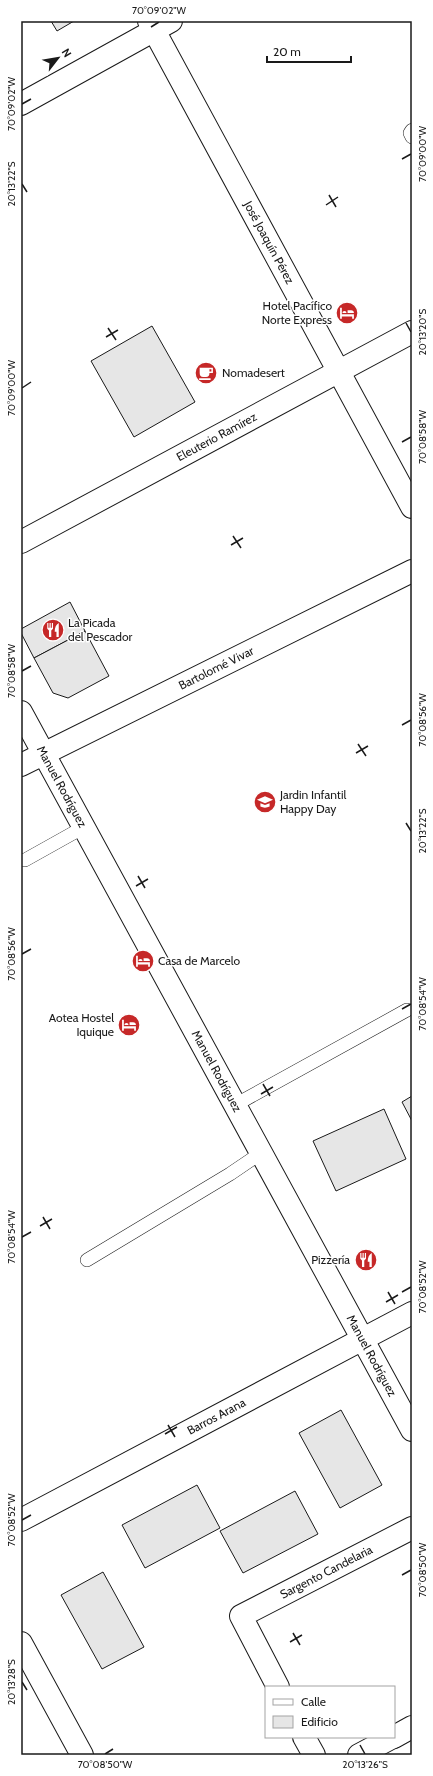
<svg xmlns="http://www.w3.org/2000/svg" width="433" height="1776" viewBox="0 0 433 1776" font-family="Cabin,sans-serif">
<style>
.building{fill:#e6e6e6;stroke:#1a1a1a}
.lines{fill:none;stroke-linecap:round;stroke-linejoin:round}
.lane-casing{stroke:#1a1a1a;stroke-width:14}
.street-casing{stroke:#1a1a1a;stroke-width:24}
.secondary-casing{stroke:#1a1a1a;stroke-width:24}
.lane{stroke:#fff;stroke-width:13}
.street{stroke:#fff;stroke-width:22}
.secondary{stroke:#fff;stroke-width:22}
.ticks{fill:none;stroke:#1a1a1a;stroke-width:1.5}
.labels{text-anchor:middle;stroke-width:3;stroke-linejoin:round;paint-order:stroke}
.street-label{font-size:12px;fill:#1a1a1a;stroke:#fff}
.poi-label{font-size:12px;fill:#1a1a1a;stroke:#fff;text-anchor:start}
.neatline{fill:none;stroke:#1a1a1a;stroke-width:1.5}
.ticks-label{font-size:10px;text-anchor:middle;fill:#1a1a1a}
</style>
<rect width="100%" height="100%" fill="#fff"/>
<g class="building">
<path d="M51 21H74L57 31Z"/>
<path d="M152 326 195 402 134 437 91 361Z"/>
<path d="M70 602 85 631 34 658 21 633V629Z"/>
<path d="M85 631 109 676 68 698 53 693 34 658Z"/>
<path d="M412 1096V1121L402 1102Z"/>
<path d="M384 1109 406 1159 336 1191 313 1141Z"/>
<path d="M341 1410 382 1485 340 1508 299 1433Z"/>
<path d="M197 1485 220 1528 145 1568 122 1525Z"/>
<path d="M295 1491 318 1534 243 1573 220 1531Z"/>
<path d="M103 1572 144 1647 102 1669 61 1595Z"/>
</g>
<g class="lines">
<g class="lane-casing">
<g id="lane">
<path d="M412 130 410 133 412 137"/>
<path d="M21 860H25L84 827"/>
<path d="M235 1105 407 1010"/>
<path d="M87 1260 230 1174 261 1153"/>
</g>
</g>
<g class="street-casing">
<g id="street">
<path id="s1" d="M149 21 412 507"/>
<path id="s2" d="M21 1520 412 1313"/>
<path id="s3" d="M278 1687 241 1616 412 1528"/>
<path d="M304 1737 314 1755"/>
</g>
</g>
<g class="secondary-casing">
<g id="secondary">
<path d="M21 104 171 21"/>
<path id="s4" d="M21 542 412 332"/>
<path id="s5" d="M21 712 412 1430"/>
<path id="s6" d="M21 765 412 571"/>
<path d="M21 1643 82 1755"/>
<path d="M394 1737 412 1727"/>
<path d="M359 1755 393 1737"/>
</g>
</g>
<use href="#lane" class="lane"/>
<use href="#street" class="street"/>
<use href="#secondary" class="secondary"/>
</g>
<path class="ticks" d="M151 27 159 22M22 104 31 99M402 159 411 154M22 184 27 192M329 195 336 207M326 205 338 197M406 323 411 332M108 328 116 340M106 337 118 330M22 388 31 382M402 442 411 437M233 536 241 548M231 545 243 538M22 671 31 666M402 725 411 720M358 744 366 756M356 753 368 746M406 823 411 831M138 876 145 888M136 886 148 879M22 954 31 949M402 1009 411 1004M263 1084 270 1096M261 1094 273 1087M43 1217 50 1229M40 1226 52 1219M22 1237 31 1232M388 1292 395 1304M402 1292 411 1287M386 1302 398 1295M168 1425 175 1437M165 1434 177 1427M22 1520 31 1515M402 1575 411 1570M293 1633 300 1645M290 1642 302 1635M22 1682 27 1690M360 1745 365 1754M105 1754 113 1749"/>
<defs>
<g id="hotel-disc" transform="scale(1.15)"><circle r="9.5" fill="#c62828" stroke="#fff"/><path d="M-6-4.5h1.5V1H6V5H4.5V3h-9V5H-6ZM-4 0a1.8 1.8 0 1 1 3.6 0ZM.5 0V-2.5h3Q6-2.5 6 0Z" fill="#fff"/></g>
<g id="cafe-disc" transform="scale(1.15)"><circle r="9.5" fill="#c62828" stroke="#fff"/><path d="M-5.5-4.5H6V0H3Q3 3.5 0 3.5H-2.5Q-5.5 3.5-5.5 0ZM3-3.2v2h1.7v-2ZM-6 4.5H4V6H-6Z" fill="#fff"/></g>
<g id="restaurant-disc" transform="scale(1.15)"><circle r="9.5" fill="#c62828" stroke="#fff"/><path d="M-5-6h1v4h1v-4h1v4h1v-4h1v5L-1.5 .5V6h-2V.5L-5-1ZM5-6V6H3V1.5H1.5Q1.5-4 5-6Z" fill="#fff"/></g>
<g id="school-disc" transform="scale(1.15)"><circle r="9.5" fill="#c62828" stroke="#fff"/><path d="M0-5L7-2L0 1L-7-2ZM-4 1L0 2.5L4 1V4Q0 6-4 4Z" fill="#fff"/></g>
</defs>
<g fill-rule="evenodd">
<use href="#hotel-disc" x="347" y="313"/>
<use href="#cafe-disc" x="206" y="373"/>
<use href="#restaurant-disc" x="53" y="630"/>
<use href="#school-disc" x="265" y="802"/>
<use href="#hotel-disc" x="143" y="961"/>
<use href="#hotel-disc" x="129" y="1025"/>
<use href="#restaurant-disc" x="366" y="1260"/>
</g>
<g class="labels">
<g class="street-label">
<text dy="4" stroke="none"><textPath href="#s1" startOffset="252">José Joaquín Pérez</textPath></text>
<text dy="4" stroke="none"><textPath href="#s4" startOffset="222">Eleuterio Ramírez</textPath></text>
<text dy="4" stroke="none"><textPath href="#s6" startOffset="218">Bartolomé Vivar</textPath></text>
<text dy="4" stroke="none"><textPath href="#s5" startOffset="85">Manuel Rodríguez</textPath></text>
<text dy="4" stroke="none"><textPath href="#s5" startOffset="409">Manuel Rodríguez</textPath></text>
<text dy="4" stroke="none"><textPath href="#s5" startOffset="733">Manuel Rodríguez</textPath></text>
<text dy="4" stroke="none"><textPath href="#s2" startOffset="221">Barros Arana</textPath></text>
<text dy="4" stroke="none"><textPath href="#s3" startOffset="176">Sargento Candelaria</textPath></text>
</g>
<g class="poi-label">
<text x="332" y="310" text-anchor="end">Hotel Pacífico<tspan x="332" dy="14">Norte Express</tspan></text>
<text x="222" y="377">Nomadesert</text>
<text x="68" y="627">La Picada<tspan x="68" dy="14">del Pescador</tspan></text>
<text x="280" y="799">Jardin Infantil<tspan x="280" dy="14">Happy Day</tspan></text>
<text x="158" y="965">Casa de Marcelo</text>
<text x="114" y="1022" text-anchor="end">Aotea Hostel<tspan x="114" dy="14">Iquique</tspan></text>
<text x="350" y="1264" text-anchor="end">Pizzería</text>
</g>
</g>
<rect width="433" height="1776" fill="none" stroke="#ffffff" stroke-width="44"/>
<rect x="265" y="1686" width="130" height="52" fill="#ffffff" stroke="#a3a3a3"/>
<rect x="273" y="1699" width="20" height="6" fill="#ffffff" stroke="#a3a3a3"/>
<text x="301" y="1706" font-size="12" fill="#1a1a1a">Calle</text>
<rect x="273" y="1716" width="20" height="12" fill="#e6e6e6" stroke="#a3a3a3"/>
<text x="301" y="1726" font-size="12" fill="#1a1a1a">Edificio</text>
<g transform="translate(58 58) rotate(59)" stroke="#ffffff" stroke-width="3" paint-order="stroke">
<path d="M0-3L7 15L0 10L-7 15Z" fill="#1a1a1a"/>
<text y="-6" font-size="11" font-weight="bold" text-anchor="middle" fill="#1a1a1a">N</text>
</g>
<path d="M267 56v6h84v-6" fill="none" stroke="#1a1a1a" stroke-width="2"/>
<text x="273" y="56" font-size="12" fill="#1a1a1a" stroke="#ffffff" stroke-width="3" paint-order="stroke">20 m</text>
<rect x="22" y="22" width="389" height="1732" class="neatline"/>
<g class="ticks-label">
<text x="159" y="14">70°09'02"W</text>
<text transform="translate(11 104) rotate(-90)" y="4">70°09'02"W</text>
<text transform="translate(422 154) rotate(-90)" y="4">70°09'00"W</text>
<text transform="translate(11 184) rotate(-90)" y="4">20°13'22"S</text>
<text transform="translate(422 332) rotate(-90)" y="4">20°13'20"S</text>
<text transform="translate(11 388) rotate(-90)" y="4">70°09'00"W</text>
<text transform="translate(422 437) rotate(-90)" y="4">70°08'58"W</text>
<text transform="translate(11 671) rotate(-90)" y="4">70°08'58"W</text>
<text transform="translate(422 720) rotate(-90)" y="4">70°08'56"W</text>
<text transform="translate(422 831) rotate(-90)" y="4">20°13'22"S</text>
<text transform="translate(11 954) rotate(-90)" y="4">70°08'56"W</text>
<text transform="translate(422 1004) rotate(-90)" y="4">70°08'54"W</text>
<text transform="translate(11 1237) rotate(-90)" y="4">70°08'54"W</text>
<text transform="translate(422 1287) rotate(-90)" y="4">70°08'52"W</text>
<text transform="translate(11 1520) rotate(-90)" y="4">70°08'52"W</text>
<text transform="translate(422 1570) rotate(-90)" y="4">70°08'50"W</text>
<text transform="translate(11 1682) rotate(-90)" y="4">20°13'28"S</text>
<text x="105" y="1768">70°08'50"W</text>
<text x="365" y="1768">20°13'26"S</text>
</g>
</svg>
